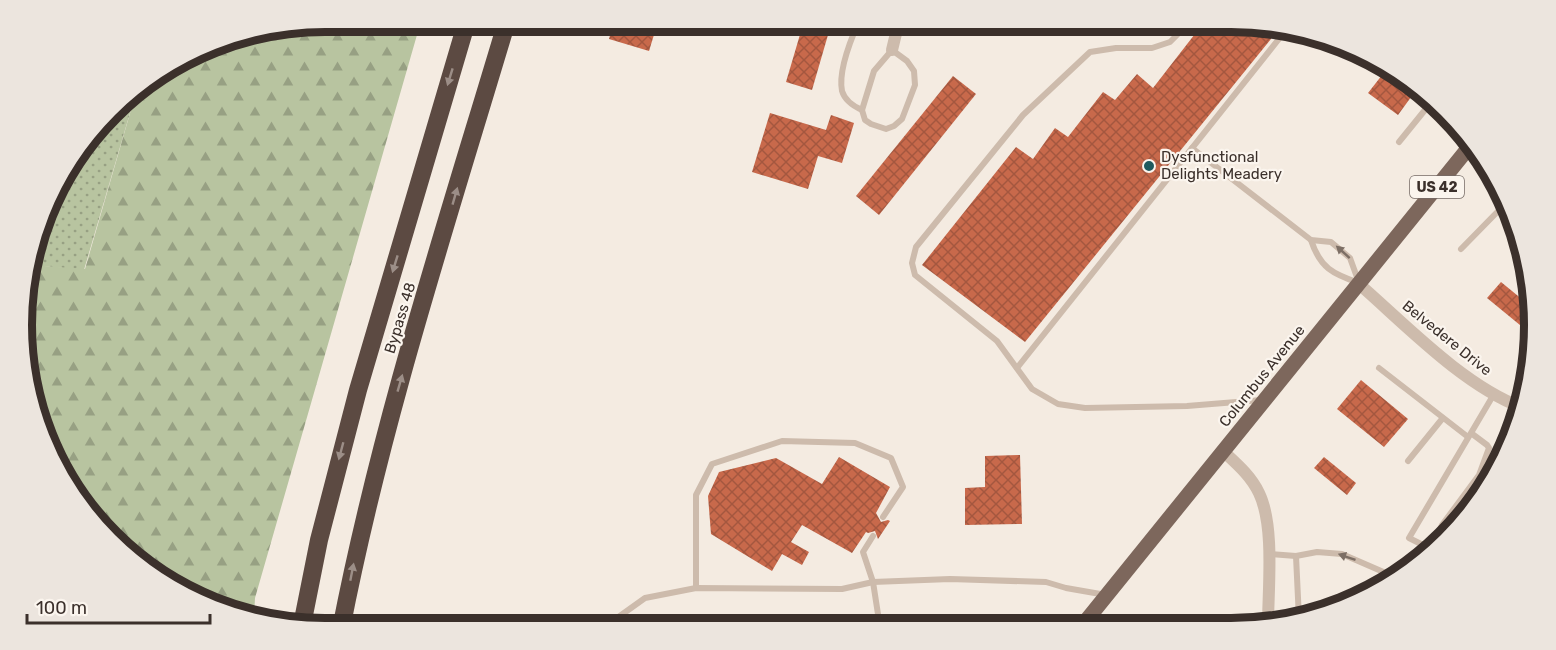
<svg xmlns="http://www.w3.org/2000/svg" width="1556" height="650" viewBox="0 0 1556 650" font-family="Rubik,sans-serif">
<style>
.grass{fill:url(#grass-dots)}
.forest{fill:url(#forest-firs)}
.building{fill:url(#building-cross-hatch)}
.lines{fill:none;stroke-linecap:round;stroke-linejoin:round}
.lane{stroke:#cdbbac;stroke-width:6}
.street{stroke:#cdbbac;stroke-width:12}
.primary{stroke:#7d675c;stroke-width:15}
.highway{stroke:#5c4a42;stroke-width:18}
.oneway{fill:#9c8e87}
.oneway2{fill:#7d6f65}
.poi-dot{fill:#1f5a5e;stroke:#fbf5ee;stroke-width:2}
.labels{text-anchor:middle;stroke-width:4.5;stroke-linejoin:round;paint-order:stroke}
.shield{fill:#fbf5ee;stroke:#756b66;stroke-width:1.5}
.shield-label{font-size:14px;font-weight:bold;fill:#3b302b}
.poi-label{font-size:15px;fill:#3b302b;stroke:#fbf5ee;text-anchor:start}
.street-label{font-size:15px;fill:#3b302b;stroke:#fbf5ee}
.rim{fill:none;stroke:#3b302b;stroke-width:8}
</style>
<defs>
<pattern id="grass-dots" width="8" height="8" patternUnits="userSpaceOnUse" patternTransform="scale(1.5)"><rect width="8" height="8" fill="#b8c4a0"/><path d="M2 2h.1M6 6h.1" fill="none" stroke="#97a083" stroke-width="1.8" stroke-linecap="round"/></pattern>
<pattern id="forest-firs" width="22" height="20" patternUnits="userSpaceOnUse" patternTransform="scale(1.5)"><rect width="22" height="20" fill="#b8c4a0"/><path d="M5 1l3.5 6h-7zM16 11l3.5 6h-7z" fill="#97a083"/></pattern>
<pattern id="building-cross-hatch" width="8" height="8" patternUnits="userSpaceOnUse" patternTransform="scale(1.5)"><rect width="8" height="8" fill="#c8694b"/><path d="M0 0l8 8M0 8l8-8" fill="none" stroke="#a4573f"/></pattern>
</defs>
<rect width="100%" height="100%" fill="#f4ebe1"/>
<path class="grass" d="M137 89 84 270 31 265 62 173 125 96Z"/>
<path class="forest" d="M325 21H421L255 598 254 617 228 613 140 566 62 477 27 384 24 285 31 265 85 269 137 89 227 37Z"/>
<g class="building">
<path d="M614 21H643L657 25 649 51 609 39Z"/>
<path d="M804 21 830 28 812 90 786 82Z"/>
<path d="M1205 21H1231L1279 29 1025 342 922 265 1016 147 1033 159 1055 128 1068 137 1103 92 1115 100 1137 74 1153 88Z"/>
<path d="M1386 70 1411 85 1408 89 1414 93 1398 115 1368 93Z"/>
<path d="M953 76 976 94 879 215 856 196Z"/>
<path d="M770 113 826 130 831 115 854 123 842 163 818 156 808 189 752 172Z"/>
<path d="M1501 282 1534 309 1531 334 1487 298Z"/>
<path d="M1361 380 1408 419 1384 447 1337 409Z"/>
<path d="M1020 455 1022 524 965 525V488L985 487V456Z"/>
<path d="M839 457 890 487 876 513 881 522 888 520 890 521 878 539 875 531 868 533 866 532 852 553 802 525 791 542 809 552 802 565 782 554 772 571 711 534 708 496 719 472 776 458 822 484Z"/>
<path d="M1324 457 1356 483 1347 495 1314 468Z"/>
</g>
<g class="lines">
<g class="lane">
<path d="M859 21C851 39 838 71 842 91 845 101 853 106 862 110"/>
<path d="M1191 21 1170 42 1152 48H1116L1090 52 1023 115 916 247 912 263 915 275 997 341 1032 389 1058 404 1085 408 1187 406 1261 400"/>
<path d="M892 50 907 61 914 71 915 85 902 119 894 126 886 129 871 124 865 120 862 110 874 71Z"/>
<path d="M1399 142 1429 105 1430 96"/>
<path d="M1192 148 1311 240 1331 242 1350 258 1358 280"/>
<path d="M1311 240C1320 268 1333 274 1359 283"/>
<path d="M1461 249 1507 202"/>
<path d="M1017 368 1286 30"/>
<path d="M1379 368 1468 437"/>
<path d="M1471 433 1487 445 1489 448 1479 475 1442 525 1432 547 1429 548 1409 538 1494 394"/>
<path d="M1408 461 1442 419"/>
<path d="M873 536 863 552 873 582 880 627"/>
<path d="M1269 554 1296 556 1317 552 1342 554 1395 577"/>
<path d="M1296 556 1299 619"/>
<path d="M696 588V495L712 464 782 441 855 443 891 458 903 487 883 517"/>
<path d="M603 628 645 598 696 588 842 589 873 582 950 579 1046 582 1066 588 1106 595"/>
</g>
<g class="street">
<path d="M892 50 899 21"/>
<path d="M1359 284C1406 325 1463 385 1521 407"/>
<path d="M1223 451C1237 464 1251 476 1259 493 1275 526 1268 589 1268 626"/>
</g>
<path class="primary" d="M1081 627 1470 146"/>
<g class="highway">
<path d="M302 625 319 540 358 390 467 21"/>
<path d="M341 629C381 423 447 222 507 21"/>
</g>
</g>
<defs><path id="oneway-solid" d="M-6-.8H1V-3.2L6.5 0L1 3.2V.8H-6Z" transform="scale(1.5)"/></defs>
<g class="oneway">
<use href="#oneway-solid" transform="translate(450 77) rotate(107)"/>
<use href="#oneway-solid" transform="translate(455 196) rotate(-74)"/>
<use href="#oneway-solid" transform="translate(395 264) rotate(107)"/>
<use href="#oneway-solid" transform="translate(400 383) rotate(-74)"/>
<use href="#oneway-solid" transform="translate(341 451) rotate(105)"/>
<use href="#oneway-solid" transform="translate(352 572) rotate(-79)"/>
</g>
<g class="oneway2">
<use href="#oneway-solid" transform="translate(1343 252) rotate(-138)"/>
<use href="#oneway-solid" transform="translate(1347 557) rotate(-161)"/>
</g>
<circle class="poi-dot" cx="1149" cy="166" r="6"/>
<g class="labels">
<rect class="shield" x="1410" y="176" width="54" height="22" rx="4.5"/>
<g class="shield-label">
<text x="1437" y="192">US 42</text>
</g>
<g class="poi-label">
<text x="1161" y="162">Dysfunctional<tspan x="1161" dy="17">Delights Meadery</tspan></text>
</g>
<g class="street-label">
<text transform="translate(400 318) rotate(-73)" y="5">Bypass 48</text>
<text transform="translate(1447 338) rotate(39)" y="5">Belvedere Drive</text>
<text transform="translate(1262 376) rotate(-51)" y="5">Columbus Avenue</text>
</g>
</g>
<path d="M0 0H1556V650H0ZM325 32H1231A293 293 0 0 1 1524 325V325A293 293 0 0 1 1231 618H325A293 293 0 0 1 32 325V325A293 293 0 0 1 325 32Z" fill="#ece5de" fill-rule="evenodd"/>
<path class="rim" d="M325 32H1231A293 293 0 0 1 1524 325V325A293 293 0 0 1 1231 618H325A293 293 0 0 1 32 325V325A293 293 0 0 1 325 32Z"/>
<path d="M27 614v9h183v-9" fill="none" stroke="#3b302b" stroke-width="3"/>
<text x="36" y="614" font-size="18" fill="#3b302b" stroke="#fbf5ee" stroke-width="4.5" paint-order="stroke">100 m</text>
</svg>
